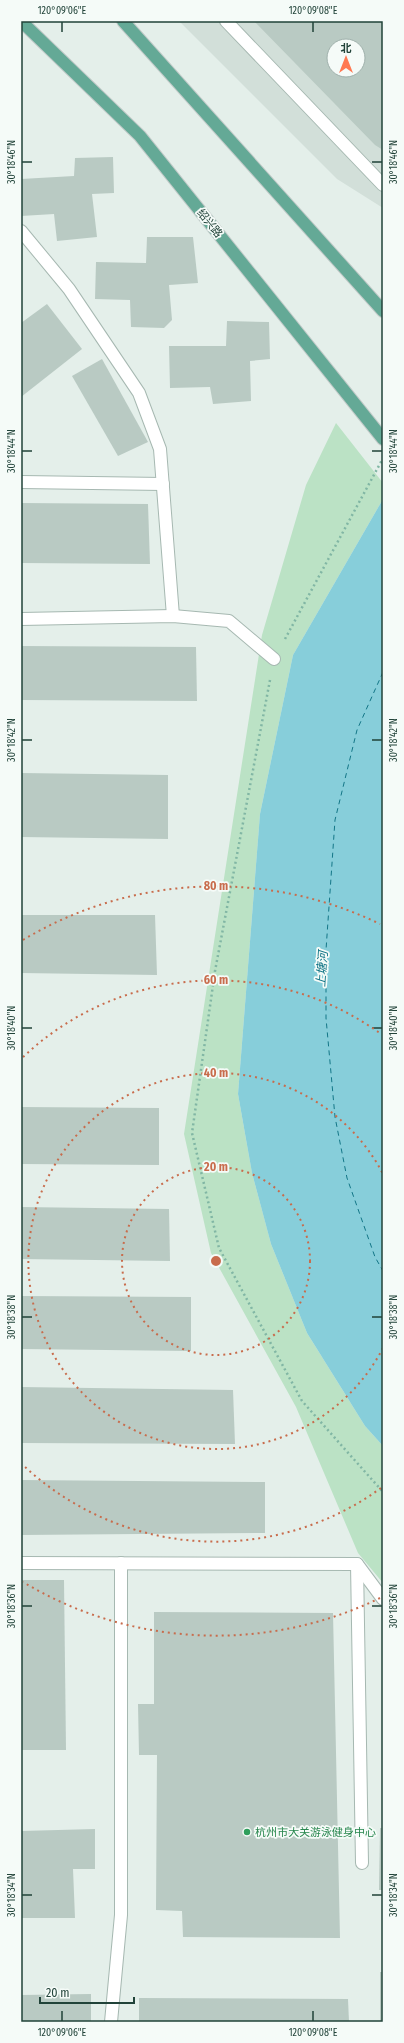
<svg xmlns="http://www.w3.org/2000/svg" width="404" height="2043" viewBox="0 0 404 2043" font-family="'Fira Sans Condensed','Noto Sans SC',sans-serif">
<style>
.built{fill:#d2dfd9;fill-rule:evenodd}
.green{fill:#bbe2c5}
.water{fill:#87ceda}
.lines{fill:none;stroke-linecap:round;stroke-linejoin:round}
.ferry{stroke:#137687;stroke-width:1;stroke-dasharray:5 4;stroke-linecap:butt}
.building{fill:#b9cac3;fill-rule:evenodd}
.minor-casing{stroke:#a6b8b1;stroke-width:14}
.major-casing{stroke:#c1cac8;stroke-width:14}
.path{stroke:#81b6a4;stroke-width:2.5;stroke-dasharray:2 3;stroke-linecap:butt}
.minor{stroke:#fff;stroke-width:12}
.major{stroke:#64a996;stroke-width:12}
.ticks{fill:none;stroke:#214339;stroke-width:1.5}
.ring{fill:none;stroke:#c86c4c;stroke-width:2;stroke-dasharray:2 4}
.leisure-dot{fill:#2e9e5b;stroke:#f5fbf8;stroke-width:1.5}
.labels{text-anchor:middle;stroke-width:3.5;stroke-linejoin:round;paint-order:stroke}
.street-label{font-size:11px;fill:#214339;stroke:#f5fbf8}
.leisure-label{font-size:11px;fill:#27864d;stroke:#f5fbf8;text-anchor:start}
.water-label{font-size:12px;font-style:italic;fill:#137687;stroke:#f5fbf8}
.centre{fill:#c86c4c;stroke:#f5fbf8;stroke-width:2}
.ring-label{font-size:12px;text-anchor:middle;font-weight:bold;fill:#c86c4c;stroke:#f5fbf8;stroke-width:3.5;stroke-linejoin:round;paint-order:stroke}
.neatline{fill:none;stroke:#214339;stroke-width:1.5}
.ticks-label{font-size:10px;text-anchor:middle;fill:#214339}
</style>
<rect width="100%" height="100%" fill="#e4efea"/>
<path class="built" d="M179 21H383V208L337 179ZM334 46H358V70H334Z"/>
<path class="green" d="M336 423 383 483V499L293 655 260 814 238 1094 252 1173 271 1244 307 1333 365 1426 383 1446V1583L358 1553 296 1407 211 1253 184 1134 262 635 306 485Z"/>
<path class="water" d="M383 499V1446L365 1426 307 1333 271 1244 252 1173 238 1094 260 814 293 655Z"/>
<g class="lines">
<path class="ferry" d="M383 672 357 730 335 820 326 950V1018L335 1117 347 1178 375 1257 383 1271"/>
</g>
<g class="building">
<path d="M254 21H383V150L375 145ZM334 46H358V70H334Z"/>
<path d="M113 157 114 193 92 194 97 237 57 241 54 214 21 216V179L74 176 75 158Z"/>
<path d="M147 237H193L198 283 169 285 172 320 164 328 131 327 130 300 95 299 96 262 146 263Z"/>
<path d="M47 304 82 349 21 397V323Z"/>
<path d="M227 321 269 322 270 359 250 361 251 401 213 404 210 387 170 388 169 346H226Z"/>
<path d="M102 359 148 442 118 456 72 376Z"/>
<path d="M21 503 148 504 150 564 21 563Z"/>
<path d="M21 646 196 647 197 701 21 700Z"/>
<path d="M21 773 168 775V839L21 837Z"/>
<path d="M21 915H155L157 975 21 973Z"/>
<path d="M21 1107 159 1108V1165L21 1164Z"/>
<path d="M21 1207 169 1209 170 1261 21 1259Z"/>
<path d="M21 1296 191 1297V1351L21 1349Z"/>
<path d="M21 1387 233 1390 235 1444 21 1443Z"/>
<path d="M21 1480 265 1482V1533L21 1535Z"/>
<path d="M21 1580H64L66 1750H21Z"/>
<path d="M154 1612 333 1613 340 1938 183 1937 182 1911 156 1910 157 1755H139L138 1704H154Z"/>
<path d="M380 1828H383V1890H379Z"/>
<path d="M95 1829V1869H73L75 1918H21V1831Z"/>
<rect x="380" y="1972" width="3" height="50"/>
<path d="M91 1994V2022H21V1995Z"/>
<path d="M139 1998 348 1999 349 2022H139Z"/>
</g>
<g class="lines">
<g class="minor-casing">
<g id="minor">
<path d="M226 21 383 185"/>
<path d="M21 231 69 289 139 393 160 449 173 616"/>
<path d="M21 482 163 484"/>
<path d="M21 619 173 616 229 621 274 659"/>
<path d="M21 1563 357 1564 383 1599"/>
<path d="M357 1564 362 1863"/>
<path d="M111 2022 121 1915V1563"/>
</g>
</g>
<g class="major-casing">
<g id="major">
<path d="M21 21 140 136 383 439"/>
<path d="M123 21 383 311"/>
</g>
</g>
<g class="path">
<path d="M285 639 382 460"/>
<path d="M270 680 215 971 192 1133 219 1248 302 1401 383 1492"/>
</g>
<use href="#minor" class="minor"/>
<use href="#major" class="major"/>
</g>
<path class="ticks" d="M62 22V32M313 22V32M22 162H32M372 162H382M22 451H32M372 451H382M22 740H32M372 740H382M22 1028H32M372 1028H382M22 1317H32M372 1317H382M22 1606H32M372 1606H382M22 1895H32M372 1895H382M62 2011V2021M313 2011V2021"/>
<g class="ring">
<circle cx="216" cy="1261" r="94"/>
<path d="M383 1348A188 188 0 1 1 383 1174"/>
<path d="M381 1488A281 281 0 0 1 23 1465M23 1057A281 281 0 0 1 381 1034"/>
<path d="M380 1598A375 375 0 0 1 23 1582M23 940A375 375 0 0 1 380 924"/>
</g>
<circle class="leisure-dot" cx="247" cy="1832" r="4"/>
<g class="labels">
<g class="street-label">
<text transform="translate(210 223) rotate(51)" y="4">绍兴路</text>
</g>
<g class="leisure-label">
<text x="255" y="1836">杭州市大关游泳健身中心</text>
</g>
<g class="water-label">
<text transform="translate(322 969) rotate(-86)" y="4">上塘河</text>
</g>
</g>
<circle cx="216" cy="1261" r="6" class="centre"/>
<g class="ring-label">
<text x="216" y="890">80 m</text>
<text x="216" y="984">60 m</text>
<text x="216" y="1077">40 m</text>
<text x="216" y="1171">20 m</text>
</g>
<rect width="404" height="2043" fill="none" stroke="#f5fbf8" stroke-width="44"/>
<g transform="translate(346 58)"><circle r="19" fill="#f5fbf8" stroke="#a0b1ac"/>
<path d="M0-3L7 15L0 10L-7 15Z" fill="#ff7952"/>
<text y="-6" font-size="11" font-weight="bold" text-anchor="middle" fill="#214339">北</text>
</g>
<path d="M40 1997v6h94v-6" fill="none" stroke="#214339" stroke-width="2"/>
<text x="46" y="1997" font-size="12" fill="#214339" stroke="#f5fbf8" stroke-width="3" paint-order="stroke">20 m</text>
<rect x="22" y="22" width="360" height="1999" class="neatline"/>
<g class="ticks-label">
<text x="62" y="14">120°09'06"E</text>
<text x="313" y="14">120°09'08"E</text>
<text transform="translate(11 162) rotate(-90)" y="4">30°18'46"N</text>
<text transform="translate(393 162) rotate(-90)" y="4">30°18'46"N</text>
<text transform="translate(11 451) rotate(-90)" y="4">30°18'44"N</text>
<text transform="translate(393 451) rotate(-90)" y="4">30°18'44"N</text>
<text transform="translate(11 740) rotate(-90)" y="4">30°18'42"N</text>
<text transform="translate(393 740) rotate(-90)" y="4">30°18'42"N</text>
<text transform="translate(11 1028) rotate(-90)" y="4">30°18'40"N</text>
<text transform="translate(393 1028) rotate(-90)" y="4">30°18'40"N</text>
<text transform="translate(11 1317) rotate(-90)" y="4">30°18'38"N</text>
<text transform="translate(393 1317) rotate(-90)" y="4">30°18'38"N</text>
<text transform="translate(11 1606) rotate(-90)" y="4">30°18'36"N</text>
<text transform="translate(393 1606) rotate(-90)" y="4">30°18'36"N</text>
<text transform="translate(11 1895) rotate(-90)" y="4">30°18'34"N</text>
<text transform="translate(393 1895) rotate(-90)" y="4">30°18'34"N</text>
<text x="62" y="2036">120°09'06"E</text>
<text x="313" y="2036">120°09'08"E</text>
</g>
</svg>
